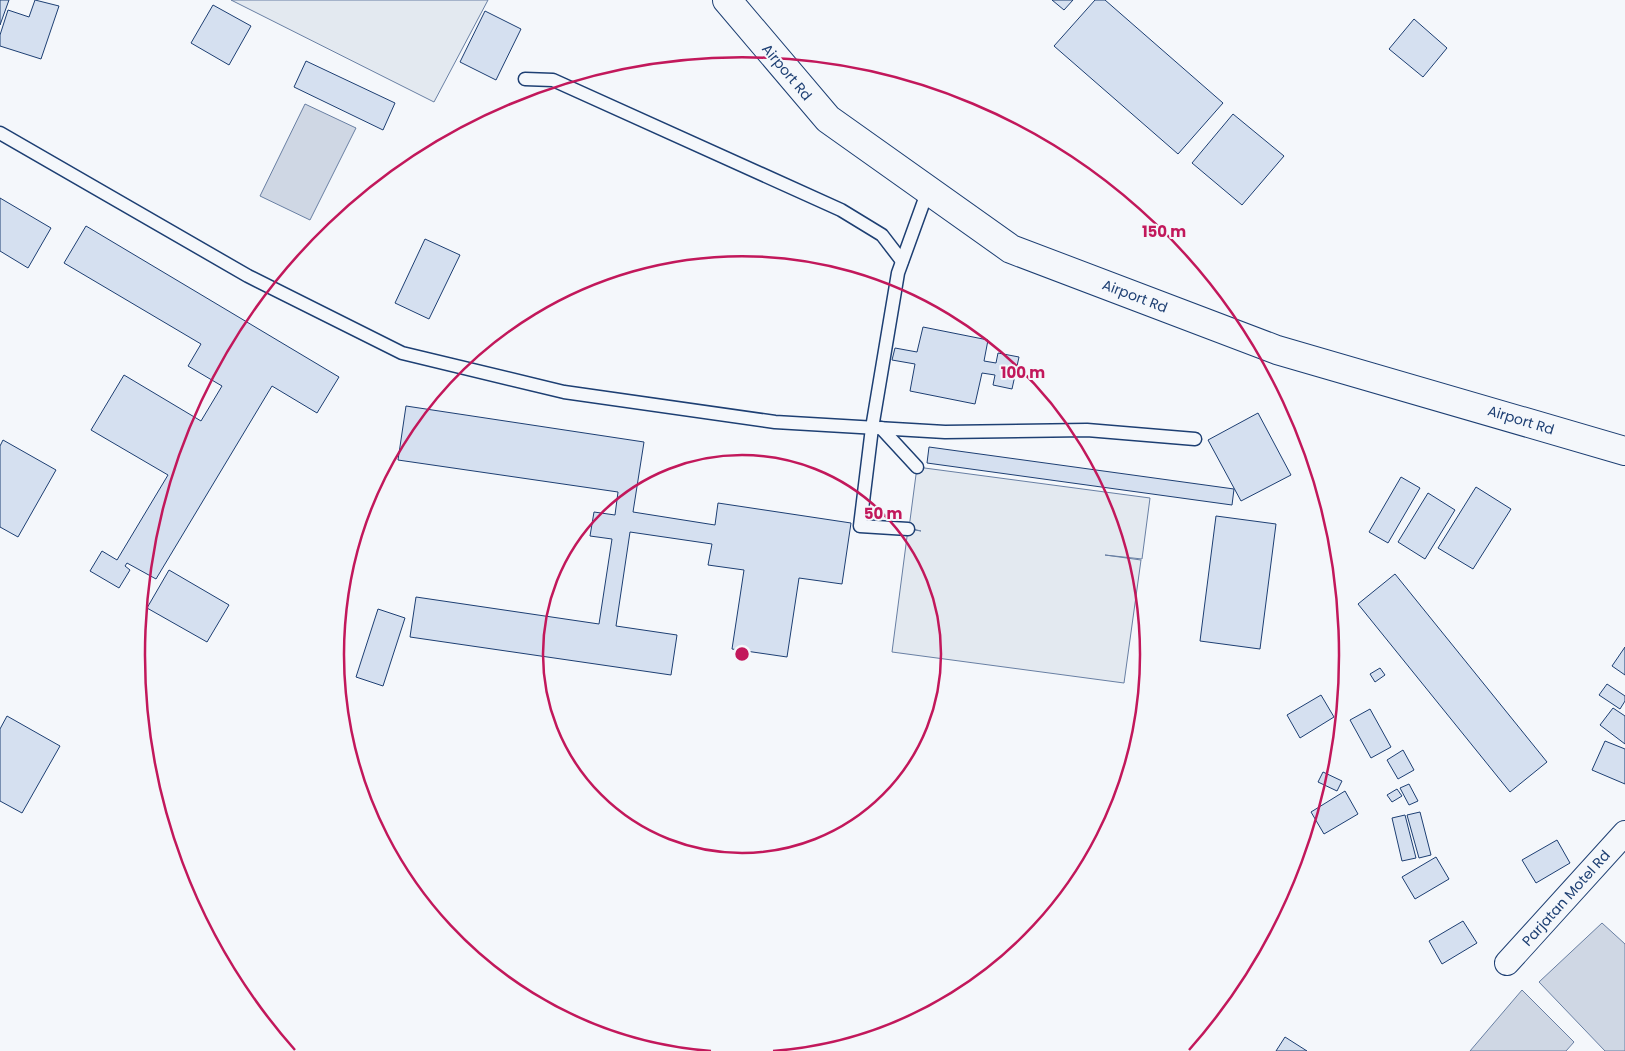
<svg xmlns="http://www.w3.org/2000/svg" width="1625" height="1051" viewBox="0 0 1625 1051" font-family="Poppins,sans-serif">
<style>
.green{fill:#e3e9f0;stroke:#687fa3}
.water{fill:#cfd7e4;stroke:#687fa3}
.building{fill:#d5e0f0;stroke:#1d3f73}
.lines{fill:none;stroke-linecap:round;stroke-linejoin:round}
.lane-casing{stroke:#1d3f73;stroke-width:15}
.street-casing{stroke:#1d3f73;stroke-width:26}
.secondary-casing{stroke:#1d3f73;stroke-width:30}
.lane{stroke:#f4f7fb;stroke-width:12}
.street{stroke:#f4f7fb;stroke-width:24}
.secondary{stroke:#f4f7fb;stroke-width:28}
.ring{fill:none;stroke:#c2185b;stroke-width:2.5}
.labels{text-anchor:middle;stroke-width:4;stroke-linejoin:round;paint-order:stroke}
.street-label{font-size:14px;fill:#1d3f73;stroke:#f4f7fb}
.centre{fill:#c2185b;stroke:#f4f7fb;stroke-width:2.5}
.ring-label{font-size:15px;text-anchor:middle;font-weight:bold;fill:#c2185b;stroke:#f4f7fb;stroke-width:4;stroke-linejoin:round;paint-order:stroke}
</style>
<rect width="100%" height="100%" fill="#f4f7fb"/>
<g class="green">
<path d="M231 0H488L434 102Z"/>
<path d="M917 467 1150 498 1142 559 1105 555 1141 560 1124 683 892 652 908 529 921 531 909 528Z"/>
</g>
<g class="water">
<path d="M305 104 356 128 310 220 260 196Z"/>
<path d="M1602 923 1625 944V1051H1605L1539 982Z"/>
<path d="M1522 990 1574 1042 1566 1051H1470Z"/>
</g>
<g class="building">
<path d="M0 0H9L0 25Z"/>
<path d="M35 0 59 6 41 59 0 46V35L8 10 29 17Z"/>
<path d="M1052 0H1073L1064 10Z"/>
<path d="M1095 0H1105L1223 103 1178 154 1054 46Z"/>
<path d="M213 5 251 26 229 65 191 43Z"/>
<path d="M485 11 521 29 496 80 460 62Z"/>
<path d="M1414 19 1447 48 1423 77 1389 49Z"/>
<path d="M306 61 395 103 383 130 294 87Z"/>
<path d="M1233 114 1284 156 1242 205 1192 163Z"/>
<path d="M0 198 51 228 28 268 0 251Z"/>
<path d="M86 226 339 377 317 413 272 386 156 579 127 563 125 566 130 570 119 588 90 571 102 551 117 560 168 475 91 430 124 375 201 421 222 386 188 366 201 344 64 263Z"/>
<path d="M425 239 460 255 429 319 395 303Z"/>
<path d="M923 327 988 340 984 361 996 363 998 353 1019 357 1012 389 993 385 995 375 982 373 975 404 910 391 915 364 892 360 895 348 917 352Z"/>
<path d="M406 406 644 442 633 512 715 525 718 503 851 523 842 584 799 578 787 657 732 649 744 570 708 565 712 544 630 532 616 626 677 635 671 675 410 637 416 597 599 624 612 539 590 536 594 512 615 515 618 492 398 460Z"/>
<path d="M1258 413 1291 475 1241 501 1208 440Z"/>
<path d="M3 440 56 470 18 537 0 527V446Z"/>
<path d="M929 447 1234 489 1232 505 927 463Z"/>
<path d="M1401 477 1420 488 1388 543 1369 532Z"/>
<path d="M1476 487 1511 509 1473 569 1438 548Z"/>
<path d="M1428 493 1455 510 1425 559 1398 542Z"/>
<path d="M1216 516 1276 524 1260 649 1200 641Z"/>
<path d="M169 570 229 605 207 642 147 608Z"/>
<path d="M1395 574 1547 762 1510 792 1358 604Z"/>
<path d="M378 609 405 618 383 686 356 677Z"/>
<path d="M1625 647V675L1612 666Z"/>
<path d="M1380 668 1385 675 1375 682 1370 674Z"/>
<path d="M1607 684 1625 696V701L1620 709 1599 695Z"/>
<path d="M1321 695 1334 717 1300 738 1287 715Z"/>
<path d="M1613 708 1625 716V744L1600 725Z"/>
<path d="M1370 709 1391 747 1371 758 1350 720Z"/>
<path d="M7 716 60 746 22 813 0 801V729Z"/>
<path d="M1605 741 1625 749V784L1592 770Z"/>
<path d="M1403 750 1414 770 1398 779 1387 760Z"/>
<path d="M1323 772 1342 781 1337 791 1318 782Z"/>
<path d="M1409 784 1418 801 1409 805 1400 788Z"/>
<path d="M1397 789 1402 796 1392 802 1387 795Z"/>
<path d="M1345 791 1358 814 1324 834 1311 812Z"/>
<path d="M1420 812 1431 855 1419 858 1407 815Z"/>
<path d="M1405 815 1416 858 1402 861 1392 818Z"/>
<path d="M1557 840 1570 863 1536 883 1522 860Z"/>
<path d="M1436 857 1449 879 1415 899 1402 877Z"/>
<path d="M1463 921 1477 943 1442 964 1429 941Z"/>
<path d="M1285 1037 1307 1051H1276Z"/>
</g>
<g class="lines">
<g class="lane-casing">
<g id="lane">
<path d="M525 79 553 80 841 210 882 235 902 261"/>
<path d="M0 133 248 276 402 353 564 392 775 422 945 432 1087 430 1195 439"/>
<path d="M881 428 917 467"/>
<path d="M908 529 860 526 872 428 898 273 928 190"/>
</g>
</g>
<g class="street-casing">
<path id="street" d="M1507 963 1625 833"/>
</g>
<g class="secondary-casing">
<path id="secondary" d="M727 0 828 119 1011 249 1277 350 1625 451"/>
</g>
<use href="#lane" class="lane"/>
<use href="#street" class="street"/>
<use href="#secondary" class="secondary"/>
</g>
<g class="ring">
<circle cx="742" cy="654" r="199"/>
<path d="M711 1051A398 398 0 1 1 773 1051"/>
<path d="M295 1050A597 597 0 1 1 1189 1050"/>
</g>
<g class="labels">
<g class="street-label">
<text transform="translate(787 72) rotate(50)" y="5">Airport Rd</text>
<text transform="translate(1135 296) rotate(21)" y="5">Airport Rd</text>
<text transform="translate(1521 420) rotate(17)" y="5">Airport Rd</text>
<text transform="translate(1566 898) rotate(-48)" y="5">Parjatan Motel Rd</text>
</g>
</g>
<circle cx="742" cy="654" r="8" class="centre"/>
<g class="ring-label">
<text x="1164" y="237">150 m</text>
<text x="1023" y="378">100 m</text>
<text x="883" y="519">50 m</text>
</g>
</svg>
